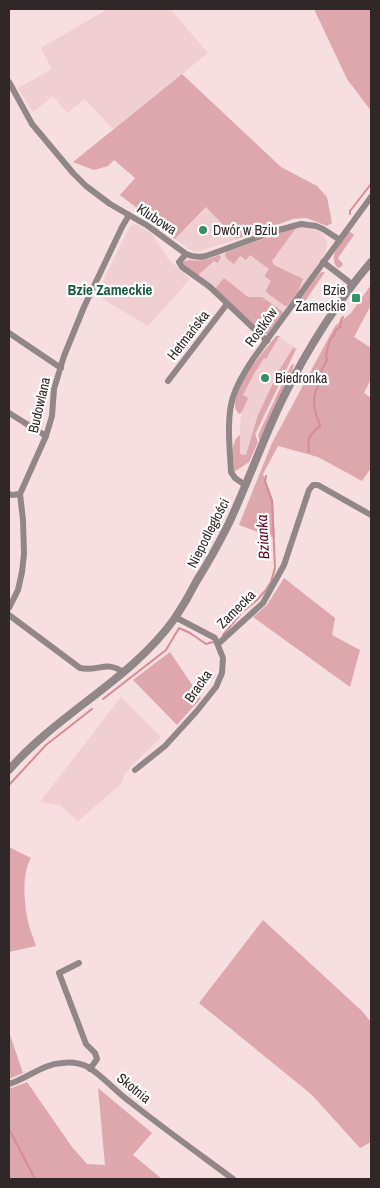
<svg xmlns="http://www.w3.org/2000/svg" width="380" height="1188" viewBox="0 0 380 1188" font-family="'Archivo Narrow',sans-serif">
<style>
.built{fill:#efcfd2}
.green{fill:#dea7ad}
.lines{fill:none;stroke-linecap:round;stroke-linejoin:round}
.stream{stroke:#d68c95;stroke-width:2}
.minor{stroke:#918788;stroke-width:6}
.tertiary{stroke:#918788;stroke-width:8}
.poi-dot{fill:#339169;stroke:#fff;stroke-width:2}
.labels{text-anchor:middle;stroke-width:4.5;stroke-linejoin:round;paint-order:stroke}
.street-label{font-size:14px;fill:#302728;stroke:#fff}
.poi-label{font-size:14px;fill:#302728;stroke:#fff;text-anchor:start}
.neighbourhood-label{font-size:15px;font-weight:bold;fill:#1a5b40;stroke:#fff}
.water-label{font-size:15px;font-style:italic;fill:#5d011f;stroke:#fff}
</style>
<rect width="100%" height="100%" fill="#f7dee0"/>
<g class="built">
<path d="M108 9H170L208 53 113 129 85 99 67 113 53 96 33 112 18 88 52 69 41 48Z"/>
<path d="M207 207 237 239 197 252 189 249 175 239Z"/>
<path d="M136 224 153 235 168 259 190 279 148 326 96 295 130 226Z"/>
<path d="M300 227 311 228 320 232 323 234 326 240 327 247 325 253 308 279 267 334 197 276 187 259 199 261 206 260Z"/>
<path d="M280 338 297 348 246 456 240 454V425L243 396 254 374 274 342Z"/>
<path d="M121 697 161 737 125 773 121 784 78 821 60 805 40 802Z"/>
</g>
<g class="green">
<path d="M314 9H371V111L347 79Z"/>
<path d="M182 74 281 167 317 186 327 197 332 223 327 226 309 219 304 218 293 219 237 239 206 207 175 239 151 219 120 195 135 178 114 160 108 166 94 170 73 162Z"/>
<path d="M296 227V228L272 261 274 265 303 279 297 294 287 306H285L267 293 266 290 271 281 265 277V275L269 269 250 255 246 260 240 256 234 264 227 259 225 255 226 252Z"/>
<path d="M349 231 354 235 338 258 343 264 341 267 338 268C326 256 342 242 349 231Z"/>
<path d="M219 255 221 257 218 263 214 261 197 276 182 265V262C189 258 194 262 202 260 208 260 213 257 219 255Z"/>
<path d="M322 272H325L297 313 295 310V306L319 274Z"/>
<path d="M224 278 248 297H262L282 311 283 313 267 334H264L215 289Z"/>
<path d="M371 285V305L354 337 371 348V379L364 393 371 398V468L362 481 318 457 278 446 263 474 273 500 275 538 239 525 272 443 335 326 351 313Z"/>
<path d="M276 336H281L280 337H279L266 359 264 358 254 374 243 395 248 398 242 412 239 414C221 396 265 351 276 336Z"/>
<path d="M293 348 296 349 255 434 258 442 249 462 234 472C234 461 229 441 240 435V454L246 455 258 415 274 381 273 380Z"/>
<path d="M294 364 291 377 260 442 258 435 291 365Z"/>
<path d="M284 578 335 618 332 635 360 650 350 687 253 617 267 605Z"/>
<path d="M170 652 201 698 177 725 133 680Z"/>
<path d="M9 847 31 858C22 873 24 899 27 916 28 926 33 936 36 946L9 952Z"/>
<path d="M263 920 362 1011 371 1022V1142L360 1148 311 1094 199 1003Z"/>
<path d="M9 1032 23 1073 9 1079Z"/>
<path d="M27 1082 72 1147 87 1164 105 1165 98 1088 152 1133 133 1155 162 1179H9V1089Z"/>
</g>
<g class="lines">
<g class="stream">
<path d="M350 214V211L371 184"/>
<path d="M309 452C307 437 309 436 320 426 320 421 317 419 316 414 312 401 314 390 322 379 319 370 324 367 327 360L326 355 330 340 334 335 336 330 340 327 341 320 343 317"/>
<path d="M223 635 242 612 257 600 265 591 271 582 275 568 272 501 265 481 266 476"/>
<path d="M103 699 166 650 179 628 190 633 206 644 213 642"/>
<path d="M9 785 46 745 92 709"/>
<path d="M9 1129 35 1179"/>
</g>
<g class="minor">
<path d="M9 82 32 124 73 173 86 186 110 204 148 226 186 254C193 257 198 258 206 256L275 231 301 224 316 226 323 229 340 240"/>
<path d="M186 254 179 262 182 267 210 287 267 341"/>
<path d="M323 262 353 285"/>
<path d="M9 333 61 368"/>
<path d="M168 381 227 304"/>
<path d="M9 413 46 436"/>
<path d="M245 485 235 478 231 472C230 450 226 419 233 397 237 384 245 371 253 359L371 197"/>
<path d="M9 494 12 495 20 494"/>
<path d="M9 608 18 590 22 572 24 554 23 520 20 494 46 436 52 416 54 389 64 356 84 307 122 227 129 215"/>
<path d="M9 615 80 668C98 672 106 660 123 672"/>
<path d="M218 644 263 603 284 565 309 490 313 485H318L371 515"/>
<path d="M135 770 165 746 196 712 216 687 222 673 223 658 215 638 175 617"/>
<path d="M79 963 59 973 86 1044 95 1053 97 1059 90 1069"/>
<path d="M9 1084C27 1079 42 1064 62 1063 70 1062 80 1063 88 1067 103 1076 115 1091 129 1101 163 1128 198 1153 233 1179"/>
</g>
<path class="tertiary" d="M9 770C58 713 131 680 175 618 183 606 190 594 196 582 208 563 219 543 229 523 248 482 263 439 283 398 307 350 336 303 371 262"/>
</g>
<g class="poi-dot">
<circle cx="203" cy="230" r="5"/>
<rect x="351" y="293" width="10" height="10" rx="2.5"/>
<circle cx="265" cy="378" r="5"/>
</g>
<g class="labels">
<g class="street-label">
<text transform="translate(157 219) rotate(33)" y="5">Klubowa</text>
<text transform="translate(261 327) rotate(-54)" y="5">Rostków</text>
<text transform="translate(188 335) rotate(-52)" y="5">Hetmańska</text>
<text transform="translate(39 405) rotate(-77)" y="5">Budowlana</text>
<text transform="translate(208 533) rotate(-63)" y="5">Niepodległości</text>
<text transform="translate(236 609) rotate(-45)" y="5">Zamecka</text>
<text transform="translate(198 686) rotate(-55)" y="5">Bracka</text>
<text transform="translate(134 1088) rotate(39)" y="5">Skotnia</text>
</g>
<g class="poi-label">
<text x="213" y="235">Dwór w Bziu</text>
<text x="346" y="295" text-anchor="end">Bzie<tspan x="346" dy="16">Zameckie</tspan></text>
<text x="275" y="383">Biedronka</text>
</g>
<g class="neighbourhood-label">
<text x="110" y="295">Bzie Zameckie</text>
</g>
<g class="water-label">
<text transform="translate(263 537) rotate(-93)" y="5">Bzianka</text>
</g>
</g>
<rect width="380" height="1188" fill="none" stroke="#302728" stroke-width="20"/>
</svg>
